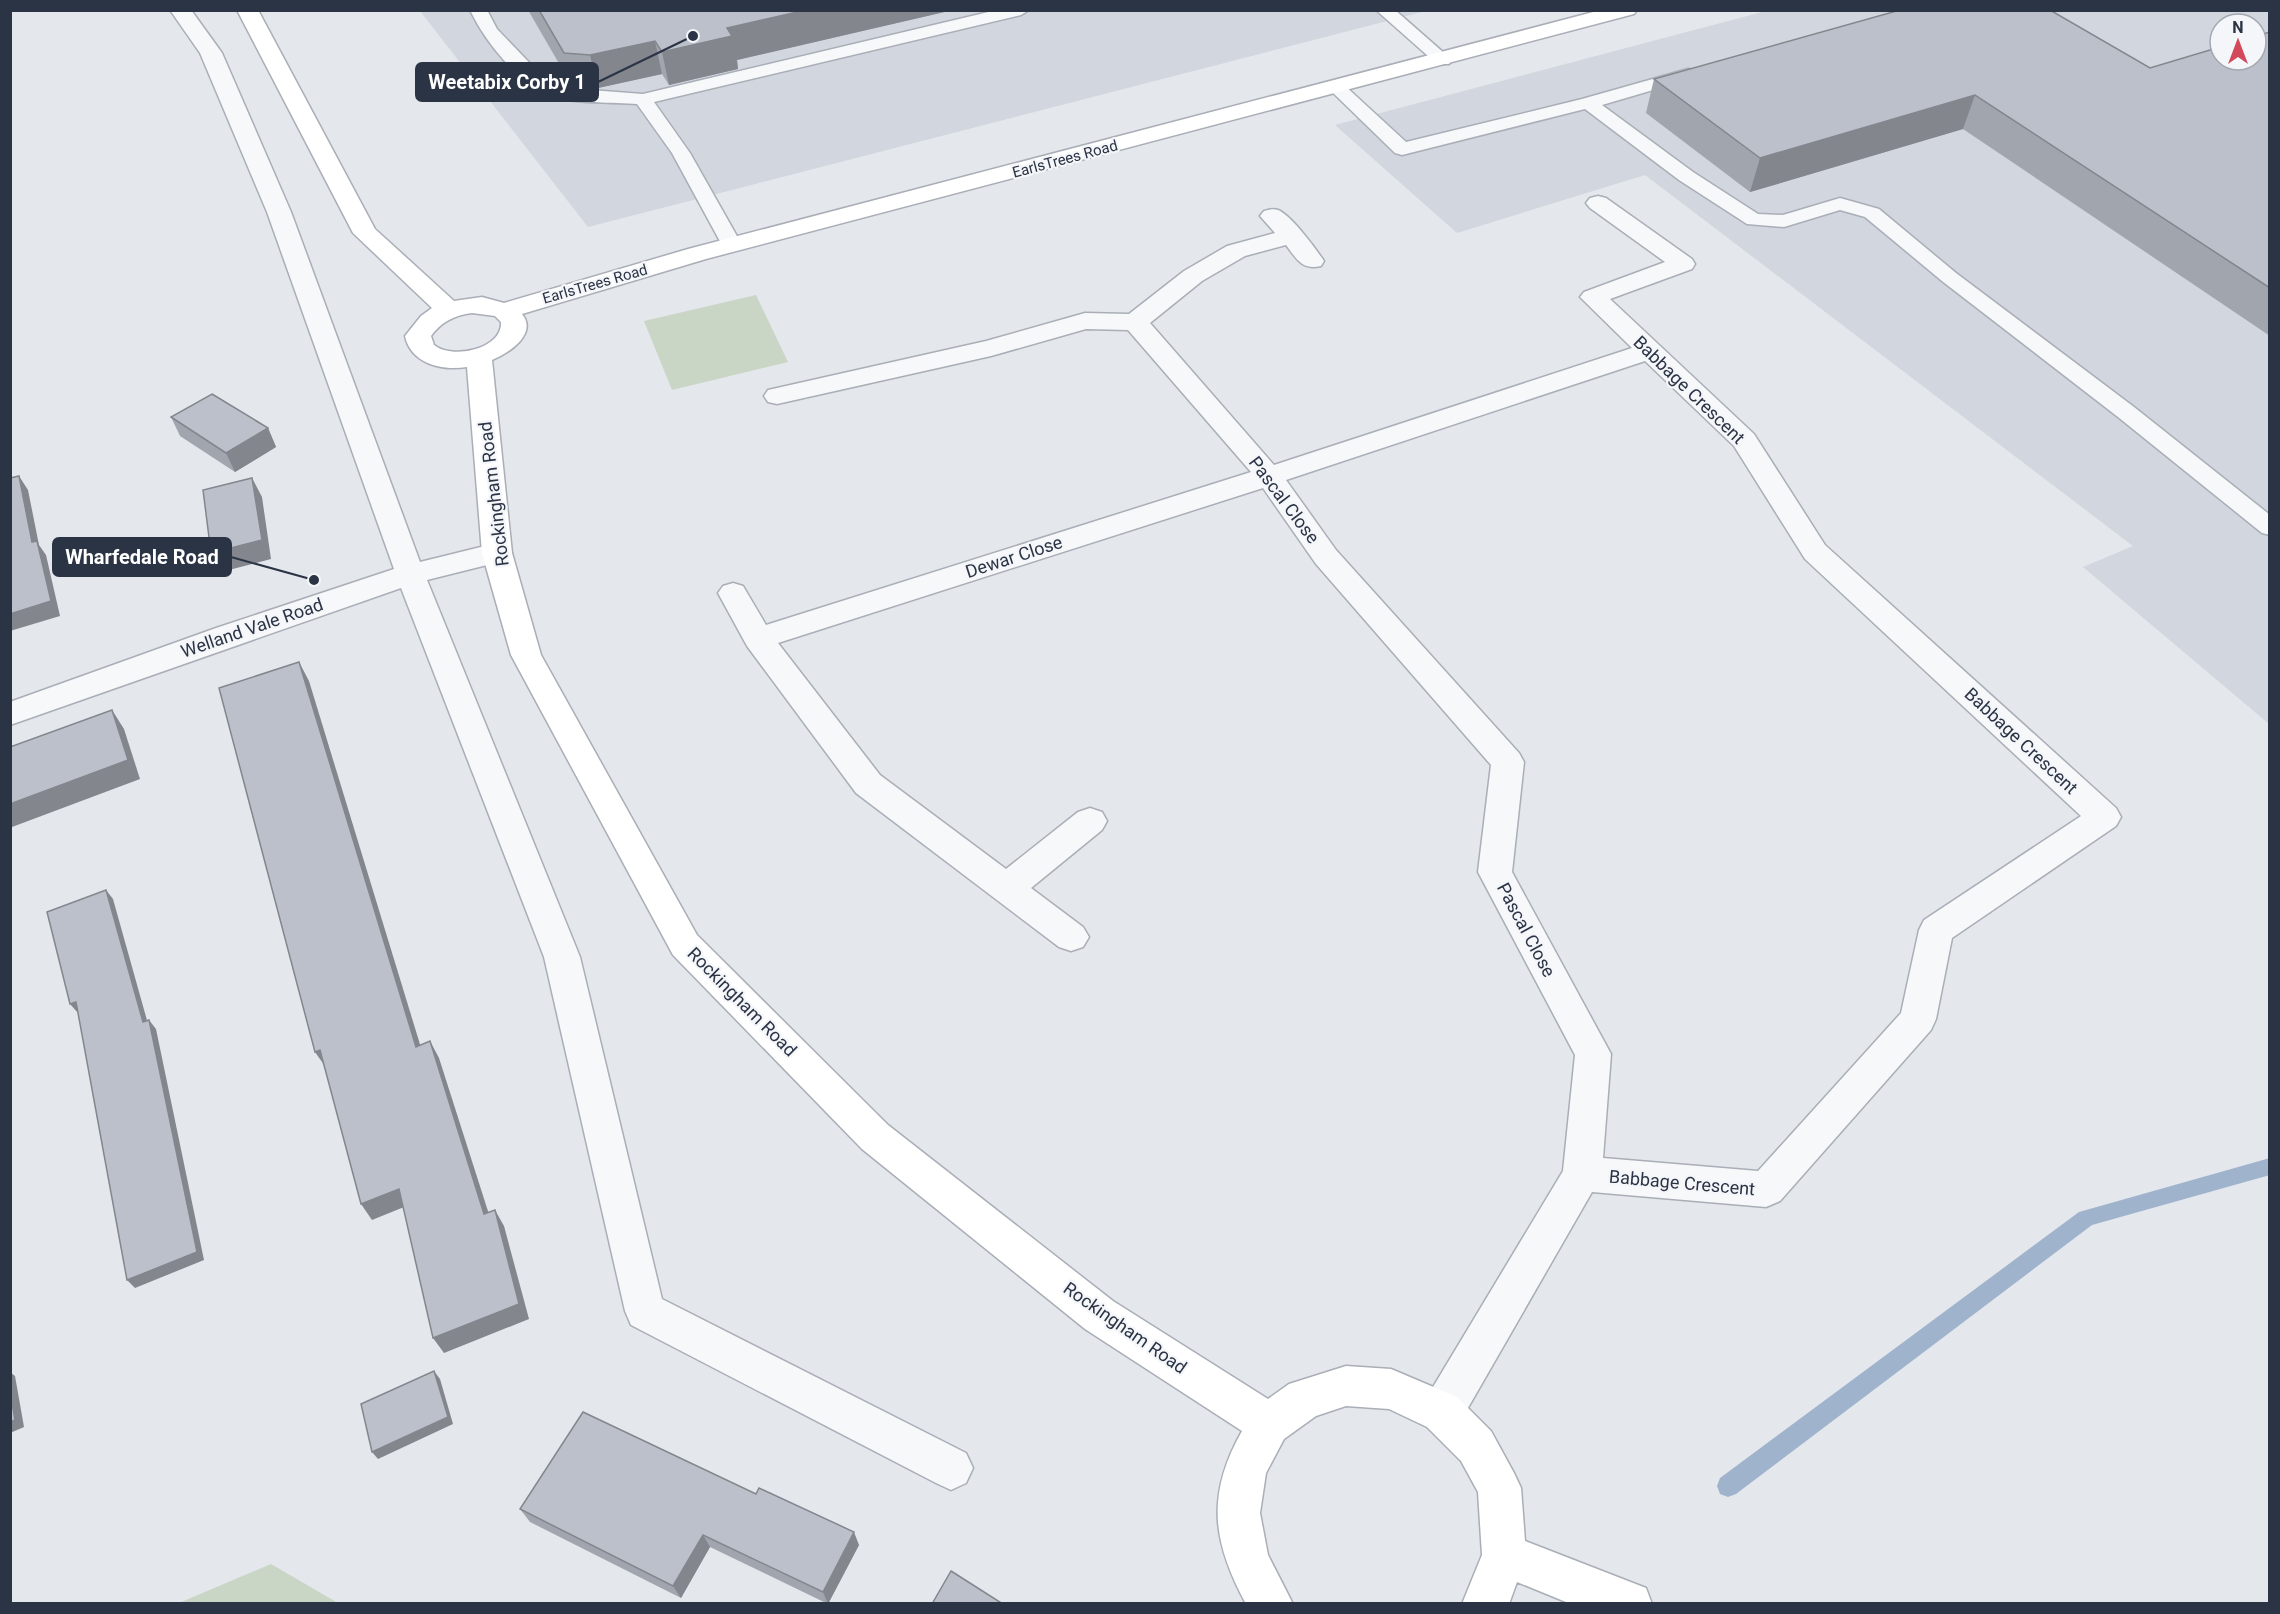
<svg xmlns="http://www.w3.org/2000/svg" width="2280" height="1614" viewBox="0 0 2280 1614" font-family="Roboto,sans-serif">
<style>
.built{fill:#d2d6de;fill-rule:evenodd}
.green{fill:#c9d6c5}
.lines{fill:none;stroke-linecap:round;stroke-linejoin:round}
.stream{fill:#9fb4cc;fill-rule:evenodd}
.lane-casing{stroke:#a9aeb7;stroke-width:3}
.street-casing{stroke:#a9aeb7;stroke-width:3}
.secondary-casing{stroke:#a9aeb7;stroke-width:3}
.lane{fill:#f7f8fa;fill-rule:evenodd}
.street{fill:#f7f8fa;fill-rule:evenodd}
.secondary{fill:#fff;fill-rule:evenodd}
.wall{fill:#a1a5ae}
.shaded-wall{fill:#83868d}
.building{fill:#bbc0ca;stroke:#83868d;stroke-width:1.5}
.labels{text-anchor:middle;stroke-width:4.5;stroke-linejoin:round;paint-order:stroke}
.far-street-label{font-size:15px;fill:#2b3445;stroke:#f4f6f9}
.street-label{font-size:18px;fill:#2b3445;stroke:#f4f6f9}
.leader{fill:none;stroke:#2b3445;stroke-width:2}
.callout-dot{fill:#2b3445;stroke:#f4f6f9;stroke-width:2}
.callout{fill:#2b3445;stroke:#2b3445;stroke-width:2}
.callout-label{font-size:20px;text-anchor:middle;font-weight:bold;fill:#fff}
</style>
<rect width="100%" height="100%" fill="#e4e7ec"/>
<g class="built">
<path d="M420 11H1426L588 227Z"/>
<path d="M1766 11H2269V724L2083 567 2133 546 1645 175 1457 233 1335 125ZM2220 24H2256V60H2220Z"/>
</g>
<g class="green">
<path d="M756 295 788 362 672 390 644 321Z"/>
<path d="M271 1564 338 1603H179Z"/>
</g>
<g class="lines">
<path class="stream" d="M2270 1158V1175L2092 1225 1736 1494 1728 1497 1720 1494 1717 1486 1720 1478 2079 1212Z"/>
<g class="lane-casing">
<g id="lane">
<path d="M470 10H487L497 29 544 78 564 88 643 94 997 10H1029L1021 15 654 102 690 153 742 245 739 249H725L722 245 672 153 637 104C615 102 575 104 555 97 519 85 486 43 470 10Z"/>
<path d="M1376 10H1395L1452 60 1449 64H1437Z"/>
<path d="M1688 69 1694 70 1697 74 1694 78 1602 105 1693 172 1758 214 1783 215 1840 198 1879 209 1956 273 2134 407 2270 515V535L2262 533 2118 417 1942 281 1865 217 1840 210 1784 227 1747 224 1679 180 1585 109 1402 155 1395 153 1328 88 1331 84H1343L1406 142 1582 99Z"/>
</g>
</g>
<g class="street-casing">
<g id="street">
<path d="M170 10H191L222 53 291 212 420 562 497 543 507 546 512 553 507 560 427 580 580 957 662 1299 966 1453 973 1468 966 1483 951 1490 936 1483 631 1325 625 1311 544 957 401 588 10 725V702L216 628 394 569 267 212 200 53Z"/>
<path d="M1598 196 1606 198 1692 259 1695 264 1692 269 1610 299 1754 434 1825 545 2116 808 2121 817 2116 826 1952 938 1936 1019 1931 1030 1780 1201 1766 1207 1592 1192 1457 1427 1442 1433 1427 1427 1421 1412 1427 1397 1563 1171 1575 1055 1478 872 1491 765 1316 564 1263 488 778 643 880 775 1006 869 1078 812 1090 808 1102 812 1107 821 1102 830 1031 888 1083 927 1089 937 1083 947 1071 951 1059 947 856 793 747 646 718 593 723 586 733 583 743 586 766 625 1251 472 1128 330 1086 329 991 356 777 404 768 402 764 396 768 390 986 341 1085 313 1129 314 1184 271 1227 246 1275 233 1260 216 1264 211C1269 210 1273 208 1278 210 1291 215 1316 249 1324 261L1321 266C1302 271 1296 258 1286 245L1245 256 1202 281 1150 323 1274 465 1632 348 1580 297 1584 292 1665 262 1590 208 1586 203 1590 198ZM1645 361 1734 446 1805 559 2081 816 1924 920 1919 930 1901 1013 1758 1171 1603 1158 1611 1054 1512 872 1524 762 1519 753 1336 550 1286 480Z"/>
</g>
</g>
<g class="secondary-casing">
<path id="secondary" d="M237 10H258L375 229 454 301 482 297 504 303 688 249 1601 10H1637L1634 14 706 259 522 314C538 334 509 353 492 360L512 553 541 655 697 935 888 1125 1113 1301 1268 1399 1289 1384 1346 1366 1391 1369 1457 1397 1491 1431 1514 1473 1521 1488 1525 1541 1646 1588 1652 1604H1571L1517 1582 1509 1604H1462L1482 1555 1478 1492 1461 1461 1427 1427 1389 1409 1346 1406 1316 1416 1284 1439 1266 1473 1260 1513 1268 1555 1293 1604H1246C1212 1541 1206 1495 1242 1431L1085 1329 862 1149 673 955 511 655 482 553 467 367C442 371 411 364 405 336L421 316 432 308 353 233ZM472 313 495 316 501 322C503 349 452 360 434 345L431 336C441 322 455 315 472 313Z"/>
</g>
<use href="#lane" class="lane"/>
<use href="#street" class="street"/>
<use href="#secondary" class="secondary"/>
</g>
<g class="wall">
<path d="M528 10H953L737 60 738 69 669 85 662 74 598 88 572 86Z"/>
<path d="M2270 32V336L1963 129 1750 192 1646 113 1654 79 2150 68Z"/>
<path d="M171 417 268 428 276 447 235 472 180 436Z"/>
<path d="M520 1509 859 1545 828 1604 710 1547 681 1598 530 1522Z"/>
</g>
<g class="shaded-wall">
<path d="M806 10H953L737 60 738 69 669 85 662 52 727 28Z"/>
<path d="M655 41 662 74 598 88 590 55Z"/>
<path d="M1975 95 1963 129 1750 192 1760 158Z"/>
<path d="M268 428 276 447 235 472 226 453Z"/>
<path d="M19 476 28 490 39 545 46 555 60 616 10 631V614Z"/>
<path d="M252 478 262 497 271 559 221 572 211 553Z"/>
<path d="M299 662 309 681 426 1064 416 1047Z"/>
<path d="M112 710 124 729 140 779 12 827 10 826V804Z"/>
<path d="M106 890 113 899 150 1031 143 1022Z"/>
<path d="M76 1002 84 1011 78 1013 70 1004Z"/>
<path d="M149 1020 156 1029 204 1260 135 1288 127 1280Z"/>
<path d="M430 1041 439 1058 494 1230 484 1214Z"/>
<path d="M320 1050 327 1069 315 1052Z"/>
<path d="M399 1189 409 1205 372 1220 361 1204Z"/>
<path d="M495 1210 504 1226 529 1319 444 1353 433 1338Z"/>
<path d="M434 1371 440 1379 453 1424 378 1459 372 1452Z"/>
<path d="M10 1372 15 1376 24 1427 10 1433Z"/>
<path d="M854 1532 859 1545 828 1604 823 1592Z"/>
<path d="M703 1535 710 1547 681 1598 673 1586Z"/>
</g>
<g class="building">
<path d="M539 10H806L727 28 732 36 662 52 655 41 590 55 564 53Z"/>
<path d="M1900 10H2050L2150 68 2220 47V60H2256V36L2270 32V288L1975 95 1760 158 1654 79Z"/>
<path d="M212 394 268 428 226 453 171 417Z"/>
<path d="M19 476 32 542 37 541 51 601 10 614V478Z"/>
<path d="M252 478 262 540 211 553 203 490Z"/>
<path d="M299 662 416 1047 430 1041 484 1214 495 1210 519 1304 433 1338 399 1189 361 1204 320 1050 315 1052 219 688Z"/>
<path d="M112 710 128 760 10 804V747Z"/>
<path d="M106 890 143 1022 149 1020 197 1252 127 1280 76 1002 70 1004 47 912Z"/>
<path d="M434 1371 448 1417 372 1452 361 1404Z"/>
<path d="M10 1392 15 1420 10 1422Z"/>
<path d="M583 1412 756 1494 759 1488 854 1532 823 1592 703 1535 673 1586 520 1509Z"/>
<path d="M951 1571 1003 1604H932Z"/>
</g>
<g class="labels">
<g class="far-street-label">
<text transform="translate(1065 159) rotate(-15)" y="5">EarlsTrees Road</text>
<text transform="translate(595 284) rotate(-16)" y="5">EarlsTrees Road</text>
</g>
<g class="street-label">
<text transform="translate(1689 390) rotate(44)" y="6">Babbage Crescent</text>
<text transform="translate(494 494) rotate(-97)" y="6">Rockingham Road</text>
<text transform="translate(1284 500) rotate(53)" y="6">Pascal Close</text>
<text transform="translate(1014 557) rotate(-18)" y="6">Dewar Close</text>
<text transform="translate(252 628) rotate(-19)" y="6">Welland Vale Road</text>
<text transform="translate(2021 741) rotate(43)" y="6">Babbage Crescent</text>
<text transform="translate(1526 930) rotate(62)" y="6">Pascal Close</text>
<text transform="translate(742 1002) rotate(45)" y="6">Rockingham Road</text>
<text transform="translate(1682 1183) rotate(5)" y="6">Babbage Crescent</text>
<text transform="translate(1125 1328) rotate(35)" y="6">Rockingham Road</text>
</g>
</g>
<path class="leader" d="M693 36L598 82M314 580L231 557"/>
<g class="callout-dot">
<circle cx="693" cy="36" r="6"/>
<circle cx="314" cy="580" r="6"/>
</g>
<g class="callout">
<rect x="416" y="63" width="182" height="38" rx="6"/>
<rect x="53" y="538" width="178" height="38" rx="6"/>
</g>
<g class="callout-label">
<text x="507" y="89">Weetabix Corby 1</text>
<text x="142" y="564">Wharfedale Road</text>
</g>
<rect width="2280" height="1614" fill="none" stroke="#2b3445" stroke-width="24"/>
<g transform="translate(2238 42)"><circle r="28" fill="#f4f6f9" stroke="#a4a8b1" stroke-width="1.5"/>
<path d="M0-4.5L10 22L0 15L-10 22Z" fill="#d1495b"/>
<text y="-9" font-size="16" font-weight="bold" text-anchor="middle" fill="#2b3445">N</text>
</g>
</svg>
